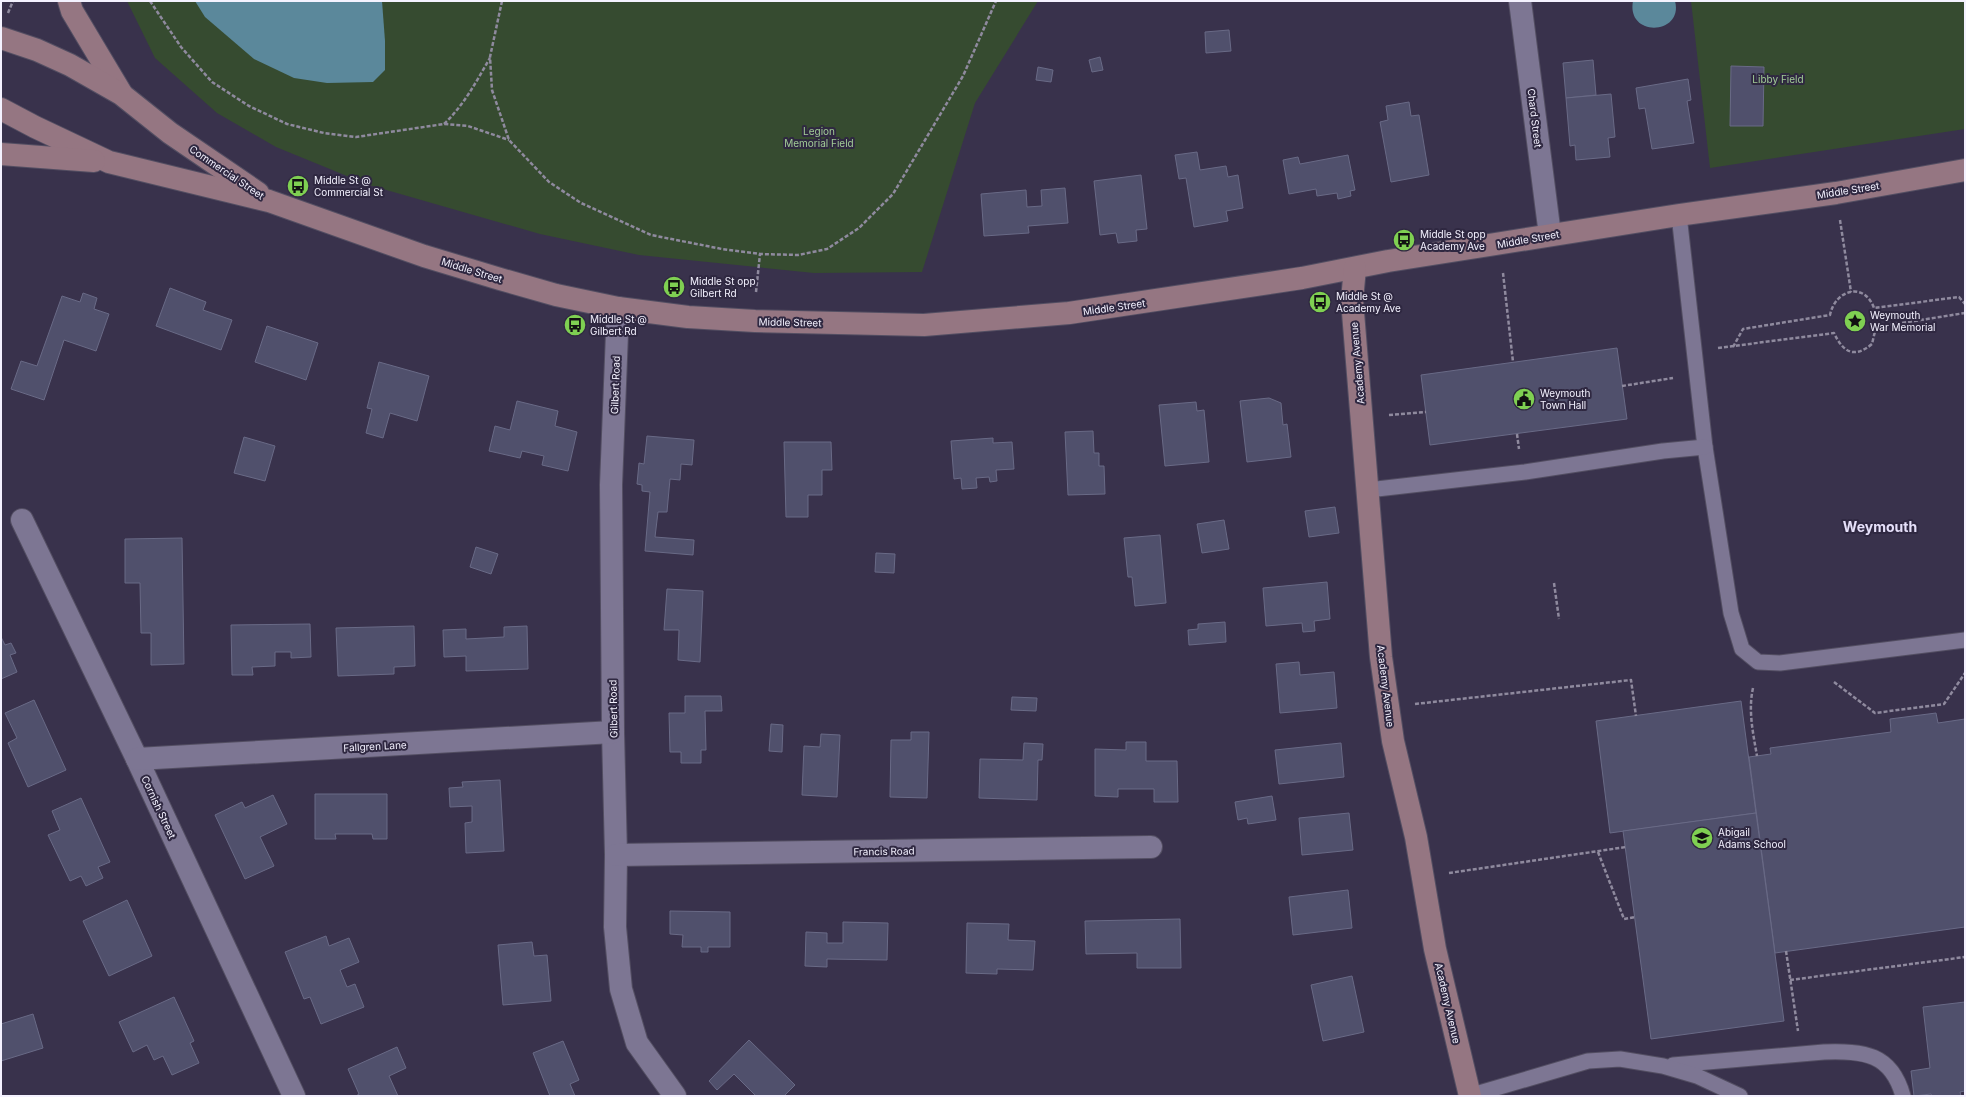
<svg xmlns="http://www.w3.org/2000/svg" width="1966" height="1097" viewBox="0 0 1966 1097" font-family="Inter,sans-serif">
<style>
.green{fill:#364b30}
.water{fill:#5b889b}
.building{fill:#50506c;stroke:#696a86}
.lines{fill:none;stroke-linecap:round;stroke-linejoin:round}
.lane-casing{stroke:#534e62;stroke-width:17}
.street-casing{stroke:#534e62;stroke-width:24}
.secondary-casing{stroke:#534e62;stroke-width:24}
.path{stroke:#8f8a9e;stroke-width:2.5;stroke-dasharray:4 2;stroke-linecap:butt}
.lane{stroke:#7d7693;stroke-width:15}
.street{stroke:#7d7693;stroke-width:22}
.secondary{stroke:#957682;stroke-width:22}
.labels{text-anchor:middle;stroke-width:4;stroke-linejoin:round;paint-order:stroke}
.park-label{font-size:10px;fill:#a2cc96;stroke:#2f2841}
.street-label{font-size:10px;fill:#f4f2ff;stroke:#2f2841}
.poi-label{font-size:10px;fill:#f4f2ff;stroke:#2f2841;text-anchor:start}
.district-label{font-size:14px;font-weight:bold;fill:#e6e0fa;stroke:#2f2841}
</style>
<rect width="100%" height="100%" fill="#39324c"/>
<g class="green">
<path d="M127 1H1038L975 103 922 272 814 273 639 255 540 234 369 185 276 147 217 113 155 58Z"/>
<path d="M1691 1H1965V129L1710 168Z"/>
</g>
<g class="water">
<path d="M195 1H382L385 41V70L373 82 327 83 294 78 254 59 205 17Z"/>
<path d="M1633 1H1675C1684 35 1626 38 1633 1Z"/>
</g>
<g class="building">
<path d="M1229 30 1231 51 1206 53 1205 32Z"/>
<path d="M1100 57 1103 70 1092 72 1089 60Z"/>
<path d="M1593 60 1596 95 1566 98 1563 63Z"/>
<path d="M1731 66 1764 67 1763 126H1730Z"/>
<path d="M1038 67 1053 70 1051 82 1036 80Z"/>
<path d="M1688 79 1691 100 1687 101 1694 143 1652 149 1645 108 1639 109 1636 88Z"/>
<path d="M1611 94 1615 137 1608 138 1610 157 1576 160 1575 145 1570 146 1566 98Z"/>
<path d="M1409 102 1411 116 1419 115 1429 175 1391 182 1380 122 1388 120 1386 106Z"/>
<path d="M1197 152 1200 170 1226 166 1228 177 1238 175 1243 208 1226 211 1228 221 1194 227 1186 178 1179 179 1175 155Z"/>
<path d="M1348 155 1355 190 1350 191 1351 196 1338 199 1337 193 1317 196 1316 189 1289 194 1283 160 1298 157 1300 164Z"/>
<path d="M1141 175 1147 229 1136 230 1137 241 1118 243 1116 233 1100 235 1094 181Z"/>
<path d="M1065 188 1068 223 1028 226 1029 233 984 236 981 194 1026 190 1027 207 1042 206 1041 190Z"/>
<path d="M170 288 206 302 203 310 232 320 221 350 156 326Z"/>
<path d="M83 293 97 298 94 309 109 314 96 351 64 340 44 400 11 389 21 361 37 366 62 296 80 302Z"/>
<path d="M267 326 318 343 306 380 255 362Z"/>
<path d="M1617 348 1627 419 1430 445 1421 375Z"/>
<path d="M379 362 429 376 417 421 390 413 383 438 366 433 372 409 367 408Z"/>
<path d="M1269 398 1281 403 1283 425 1287 424 1291 457 1247 462 1240 401Z"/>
<path d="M517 401 558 411 555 426 577 432 568 471 542 465 544 456 522 451 520 458 489 451 495 426 510 430Z"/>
<path d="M1196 402 1197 411 1204 410 1209 462 1165 466 1159 405Z"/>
<path d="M1093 431 1094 453H1099V466H1104L1105 494 1068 495 1065 432Z"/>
<path d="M647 436 694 440 692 465 681 464 680 480 670 479 667 512H658L655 537 694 540 693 555 645 551 650 492 642 491V485L637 484 639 463 644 464Z"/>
<path d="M244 437 275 446 265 481 234 473Z"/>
<path d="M993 438V443L1012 442 1014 469 996 470 997 481 990 482 989 477 976 478 977 488 962 489 961 478 954 479 951 441Z"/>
<path d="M784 442H831L832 470H822V495H808V517H786Z"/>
<path d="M1335 507 1339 533 1309 537 1305 511Z"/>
<path d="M1224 520 1229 549 1202 553 1197 524Z"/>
<path d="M1160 535 1166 603 1135 606 1132 577H1128L1124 538Z"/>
<path d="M182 538 184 664 151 665V633H141L140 583H125V539Z"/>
<path d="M476 547 498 554 491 574 470 567Z"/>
<path d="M876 553 895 554 894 573 875 572Z"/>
<path d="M1327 582 1330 619 1314 621 1315 631 1303 632 1302 623 1266 626 1263 588Z"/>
<path d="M667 589 703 591 700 662 678 660 679 630H664Z"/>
<path d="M1225 622 1226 642 1189 645 1188 630 1198 629V624Z"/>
<path d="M310 624 311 657 291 658V652H275V666L252 667 253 675H232L231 625Z"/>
<path d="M414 626 415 666 394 667V674L338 676 336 628Z"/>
<path d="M527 626 528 669 466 671V656L444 657 443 630 466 629V639L504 637V627Z"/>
<path d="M1 637 5 645 11 643 16 653 10 655 17 672 1 679Z"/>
<path d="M1299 662 1300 675 1334 672 1337 708 1280 713 1276 664Z"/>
<path d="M685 696H721L722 711H705L706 750H701V763H681V752H670L669 713H685Z"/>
<path d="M1012 697 1037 698 1036 711 1011 710Z"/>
<path d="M34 700 66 770 28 787 8 743 17 738 5 713Z"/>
<path d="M1741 701 1756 813 1610 833 1596 721Z"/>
<path d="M1936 713 1938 723 1965 719V927L1775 953 1749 757 1771 754 1770 748 1891 732 1890 719Z"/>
<path d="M771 724 783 725 782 752 769 751Z"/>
<path d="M911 732H929L927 798 890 797 891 740H911Z"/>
<path d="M821 734 840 735 837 797 802 795 804 746 820 747Z"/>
<path d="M1126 742H1146V761H1177L1178 802H1154V789H1118V797L1095 796V749L1126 750Z"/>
<path d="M1024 743 1043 744 1042 760H1038L1037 800 979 798 980 759 1023 760Z"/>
<path d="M1341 743 1344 777 1279 784 1275 750Z"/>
<path d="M500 780 504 851 466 853 465 823 472 822V806L450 807 449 788 463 787 462 782Z"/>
<path d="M315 794H387V839H373L372 834H335L336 839H315Z"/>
<path d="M273 795 287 824 260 837 274 866 245 879 215 815 242 802 245 808Z"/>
<path d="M1272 796 1276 820 1248 824 1247 818 1238 820 1235 802Z"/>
<path d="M81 798 110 862 98 867 103 878 86 886 81 876 70 881 48 835 60 830 52 811Z"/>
<path d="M1349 813 1353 850 1302 855 1299 818Z"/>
<path d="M1756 813 1784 1021 1651 1039 1623 831Z"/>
<path d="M1348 890 1352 928 1293 935 1289 897Z"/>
<path d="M127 900 152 956 109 976 83 921Z"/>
<path d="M670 911 730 912V947H708V952H701V947H682L683 935 670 934Z"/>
<path d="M1180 919 1181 968H1137V953L1086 954 1085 921Z"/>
<path d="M843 922 888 923 887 960 827 959V967L805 966 806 932 827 933V943H843Z"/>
<path d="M967 923 1009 924 1008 940 1035 941 1033 970 997 969V974L966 973Z"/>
<path d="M326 936 329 946 349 938 359 962 340 970 347 987 355 984 364 1007 321 1024 310 997 304 999 285 952Z"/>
<path d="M532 942 534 956 547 955 551 1001 503 1005 498 945Z"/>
<path d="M1352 976 1364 1032 1323 1041 1311 985Z"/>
<path d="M174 997 194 1041 190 1043 199 1063 172 1075 163 1056 154 1060 147 1045 133 1052 119 1022Z"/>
<path d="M1965 1002V1091L1960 1092 1961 1096H1932L1931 1094 1914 1096 1911 1071 1930 1068 1923 1007Z"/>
<path d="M33 1014 43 1048 1 1061V1024Z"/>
<path d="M749 1040 795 1085 784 1096H756L734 1074 717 1090 709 1081Z"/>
<path d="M563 1041 579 1080 570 1084 575 1096H550L533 1053Z"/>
<path d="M397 1047 406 1068 389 1076 398 1096H356L359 1094 348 1069Z"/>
</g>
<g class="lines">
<g class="lane-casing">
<g id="lane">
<path d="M1679 215 1705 447 1731 613 1742 649 1758 662 1780 663 1965 640"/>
<path d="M1368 490 1525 472 1663 451 1705 447"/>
<path d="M1673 1065 1824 1052C1864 1051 1891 1053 1903 1096"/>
<path d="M1469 1096 1588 1061 1620 1059 1663 1066 1697 1076 1740 1096"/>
</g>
</g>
<g class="street-casing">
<g id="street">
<path d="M1520 1 1550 235"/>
<path d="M618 308 611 485 613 732 616 855 615 927 621 989 637 1043 675 1096"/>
<path d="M22 520 137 759 294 1096"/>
<path d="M137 759 613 732"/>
<path d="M616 855 1151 847"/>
</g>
</g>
<g class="secondary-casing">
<g id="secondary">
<path d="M69 1 72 11 121 93"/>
<path d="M1 38 37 50 70 65 121 94 170 133 258 193"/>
<path d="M1 109 35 127 109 162 269 201 424 256 500 279 556 295 618 308 688 317 755 321 924 325 1069 313 1302 278 1388 261 1679 215 1836 193 1965 170"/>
<path d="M1 154 94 161"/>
<path d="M1355 268 1352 300 1381 657 1393 741 1416 837 1435 949 1470 1096"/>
</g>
</g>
<g class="path">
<path d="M150 1 181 47 212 82 249 106 287 124 324 133 356 137 444 124 468 126 509 140"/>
<path d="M502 1 490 57 492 90 509 140 549 182 581 203 651 235 722 249 760 254 798 255 827 249 859 228 893 194 963 76 996 1"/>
<path d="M8 13 13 1"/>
<path d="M444 124C464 105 476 82 490 58"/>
<path d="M1840 220 1851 292"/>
<path d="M1503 273 1513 362"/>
<path d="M756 292 760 254"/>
<path d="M1733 347 1743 329 1830 315C1835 290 1864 281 1874 308L1959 297 1965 304"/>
<path d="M1718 348 1834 333C1843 352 1854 359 1872 344L1876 327 1965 313"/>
<path d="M1622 386 1673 378"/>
<path d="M1389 415 1426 412"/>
<path d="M1517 434 1519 449"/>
<path d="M1554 583 1559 619"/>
<path d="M1834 682 1875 713 1944 704 1965 673"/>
<path d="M1753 688C1748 710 1753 733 1757 756"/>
<path d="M1415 704 1631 680 1636 716"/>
<path d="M1598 852 1624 919 1635 917"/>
<path d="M1449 873 1626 847"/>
<path d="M1786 951 1798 1031"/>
<path d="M1790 980 1965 957"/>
</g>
<use href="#lane" class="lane"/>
<use href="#street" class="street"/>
<use href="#secondary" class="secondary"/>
</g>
<defs>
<g id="bus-disc" transform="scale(1.15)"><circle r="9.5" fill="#7fd052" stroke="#2f2841"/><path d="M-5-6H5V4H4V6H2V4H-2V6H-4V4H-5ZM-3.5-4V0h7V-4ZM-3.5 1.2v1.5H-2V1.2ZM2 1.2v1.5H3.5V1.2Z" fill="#111"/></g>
<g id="sight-disc" transform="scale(1.15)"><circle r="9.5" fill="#7fd052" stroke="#2f2841"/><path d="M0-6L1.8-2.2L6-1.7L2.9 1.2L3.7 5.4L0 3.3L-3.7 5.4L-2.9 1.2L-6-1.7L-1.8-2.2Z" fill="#111"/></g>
<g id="civic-disc" transform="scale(1.15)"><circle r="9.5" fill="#7fd052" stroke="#2f2841"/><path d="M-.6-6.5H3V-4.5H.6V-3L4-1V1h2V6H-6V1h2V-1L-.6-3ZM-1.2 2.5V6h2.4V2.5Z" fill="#111"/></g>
<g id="school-disc" transform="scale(1.15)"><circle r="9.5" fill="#7fd052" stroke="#2f2841"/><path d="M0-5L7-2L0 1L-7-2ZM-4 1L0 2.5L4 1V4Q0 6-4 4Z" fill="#111"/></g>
</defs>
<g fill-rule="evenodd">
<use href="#bus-disc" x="298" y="186"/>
<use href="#bus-disc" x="1404" y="240"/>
<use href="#bus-disc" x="674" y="287"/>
<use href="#bus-disc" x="1320" y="302"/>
<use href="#sight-disc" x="1855" y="321"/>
<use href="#bus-disc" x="575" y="325"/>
<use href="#civic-disc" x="1524" y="399"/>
<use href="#school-disc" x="1702" y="838"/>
</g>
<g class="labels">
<g class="park-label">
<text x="1778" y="83">Libby Field</text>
<text x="819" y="135">Legion<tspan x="819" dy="12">Memorial Field</tspan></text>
</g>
<g class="street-label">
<text transform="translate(1535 118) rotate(83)" y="4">Chard Street</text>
<text transform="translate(227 172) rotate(34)" y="4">Commercial Street</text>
<text transform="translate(1848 190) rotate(-9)" y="4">Middle Street</text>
<text transform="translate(1528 239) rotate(-10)" y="4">Middle Street</text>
<text transform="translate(472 270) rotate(17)" y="4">Middle Street</text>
<text transform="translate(1114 307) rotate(-8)" y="4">Middle Street</text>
<text transform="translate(790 322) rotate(1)" y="4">Middle Street</text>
<text transform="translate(1357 363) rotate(-95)" y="4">Academy Avenue</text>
<text transform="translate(615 385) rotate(-88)" y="4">Gilbert Road</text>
<text transform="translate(1386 686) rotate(83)" y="4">Academy Avenue</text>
<text transform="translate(613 709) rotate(-91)" y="4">Gilbert Road</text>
<text transform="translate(375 746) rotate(-3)" y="4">Fallgren Lane</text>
<text transform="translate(159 807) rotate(65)" y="4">Cornish Street</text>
<text transform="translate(884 851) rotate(-1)" y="4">Francis Road</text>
<text transform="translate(1448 1003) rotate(77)" y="4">Academy Avenue</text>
</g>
<g class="poi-label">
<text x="314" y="184">Middle St @<tspan x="314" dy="12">Commercial St</tspan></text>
<text x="1420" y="238">Middle St opp<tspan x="1420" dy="12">Academy Ave</tspan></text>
<text x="690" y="285">Middle St opp<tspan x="690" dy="12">Gilbert Rd</tspan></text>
<text x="1336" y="300">Middle St @<tspan x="1336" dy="12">Academy Ave</tspan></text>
<text x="1870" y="319">Weymouth<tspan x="1870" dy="12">War Memorial</tspan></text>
<text x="590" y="323">Middle St @<tspan x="590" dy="12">Gilbert Rd</tspan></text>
<text x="1540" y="397">Weymouth<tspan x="1540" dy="12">Town Hall</tspan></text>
<text x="1718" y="836">Abigail<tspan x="1718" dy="12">Adams School</tspan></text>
</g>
<g class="district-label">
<text x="1880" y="532">Weymouth</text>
</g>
</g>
<rect width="1966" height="1097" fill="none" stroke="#f4f2ff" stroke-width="4"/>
</svg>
